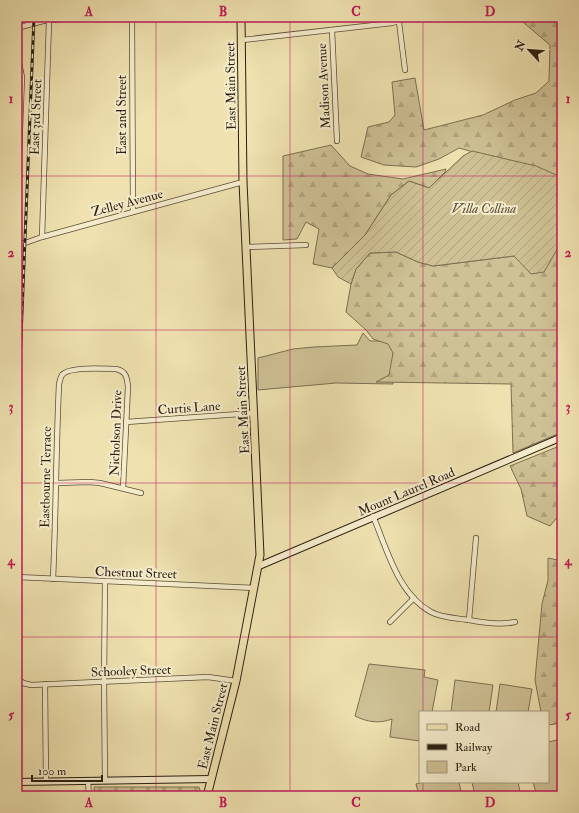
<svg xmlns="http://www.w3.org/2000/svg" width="579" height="813" viewBox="0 0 579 813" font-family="'IM FELL Double Pica',serif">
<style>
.green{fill:#cec195;stroke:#7c7052}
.forest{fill:url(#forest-firs);stroke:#7c7052}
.cemetery{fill:url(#cemetery-stones);stroke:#7c7052}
.garden{fill:url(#garden-furrows);stroke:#7c7052}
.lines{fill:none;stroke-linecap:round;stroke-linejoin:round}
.minor-casing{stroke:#5b4f38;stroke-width:6}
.secondary-casing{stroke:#2a1e10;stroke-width:8}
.primary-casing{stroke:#2a1e10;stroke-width:9}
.minor{stroke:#f5eccc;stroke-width:4.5}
.secondary{stroke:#f5eccc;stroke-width:6}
.primary{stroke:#efe2b0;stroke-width:7}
.rail-casing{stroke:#2a1e10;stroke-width:3}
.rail{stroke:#f5eccc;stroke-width:1.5;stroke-dasharray:4.5;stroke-linecap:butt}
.grid{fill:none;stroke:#c2185b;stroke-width:1;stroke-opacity:0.55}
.labels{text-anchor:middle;stroke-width:4;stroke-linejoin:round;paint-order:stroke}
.street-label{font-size:13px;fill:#2a1e10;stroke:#f5eccc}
.park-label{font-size:13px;font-style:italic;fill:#5b4f38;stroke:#f5eccc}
.neatline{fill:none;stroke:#c2185b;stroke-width:1.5}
.grid-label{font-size:13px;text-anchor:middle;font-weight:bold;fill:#c2185b}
</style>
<defs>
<pattern id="forest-firs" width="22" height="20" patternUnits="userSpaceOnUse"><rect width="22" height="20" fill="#cec195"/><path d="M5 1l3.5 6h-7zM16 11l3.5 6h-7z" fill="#b1a57f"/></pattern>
<pattern id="cemetery-stones" width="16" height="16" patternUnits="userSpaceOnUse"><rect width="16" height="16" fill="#cec195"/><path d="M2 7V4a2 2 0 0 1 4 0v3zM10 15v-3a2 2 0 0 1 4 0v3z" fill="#b1a57f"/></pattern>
<pattern id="garden-furrows" width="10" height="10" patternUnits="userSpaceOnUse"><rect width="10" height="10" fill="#cec195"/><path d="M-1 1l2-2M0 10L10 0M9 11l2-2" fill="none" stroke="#b1a57f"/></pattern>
</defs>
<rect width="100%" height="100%" fill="#efe2b0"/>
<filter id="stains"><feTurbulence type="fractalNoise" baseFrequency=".005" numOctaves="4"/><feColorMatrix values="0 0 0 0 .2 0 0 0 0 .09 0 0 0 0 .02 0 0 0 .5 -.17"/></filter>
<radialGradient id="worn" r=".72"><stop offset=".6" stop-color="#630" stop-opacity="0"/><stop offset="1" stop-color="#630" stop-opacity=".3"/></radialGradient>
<g class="green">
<path d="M363 333 370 341H393V384L336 383 258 390V358L293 349 314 347 357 345Z"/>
<path d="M369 664 425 670 424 677 438 680 432 712H420V741L390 737 392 719C379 724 367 722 355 716Z"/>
<path d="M455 680 493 685 489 712H451Z"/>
<path d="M500 684 532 689 528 712H496Z"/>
<path d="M562 739V796H537L533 782H548V742Z"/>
<path d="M424 782H459L462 796H419L416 784Z"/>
<path d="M472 782H518L521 796H475Z"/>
</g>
<g class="forest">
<path d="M517 17H562V180L561 177 459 148 439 159 416 167 384 165 361 157 368 127 389 122 395 115 392 82 415 78 424 130 483 115 515 100 536 93 549 81 550 45Z"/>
<path d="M331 145 350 166 368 174 403 179 446 169 445 172 429 188 409 181 391 195 365 235 332 268 313 264 319 229 306 222 297 239 283 240V156Z"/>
<path d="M562 241V432L513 453 511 384 376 382 389 375 393 353 388 344 373 339 366 330 346 312 351 284 356 269 370 253 396 252 418 262 433 266 514 256 562 242Z"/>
<path d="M562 445V515L560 514 550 526 527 516 521 489 510 466Z"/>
<path d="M548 558 562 561V723L548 725V712H541L535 680 542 604 548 580Z"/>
</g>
<path class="cemetery" d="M94 787H199L200 790 199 796H95Z"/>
<path class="garden" d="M472 151 536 166 561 177 562 180V241L544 272 531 274 514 256 433 266 418 262 396 252 370 253 356 269 351 284 338 277 332 268 365 235 391 195 409 181 429 188 463 156Z"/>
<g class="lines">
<g class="minor-casing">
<g id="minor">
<path d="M132 17 133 212"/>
<path d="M383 17 384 24"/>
<path d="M399 22 405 70"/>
<path d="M17 28 43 21 82 17"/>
<path d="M332 30 337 141"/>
<path d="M242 40 392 23 411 17"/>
<path d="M17 54 22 77 17 211"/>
<path d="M42 237 49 21"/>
<path d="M17 244 25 243 42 237 243 182"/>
<path d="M246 247 306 245"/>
<path d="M126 422 254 413"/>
<path d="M57 483 89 482 100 483 141 493"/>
<path d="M373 516C387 549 398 594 431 612 442 618 457 618 469 620 484 623 500 625 515 622"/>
<path d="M17 577 255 588"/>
<path d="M53 579C56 514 56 449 59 384 60 381 60 378 62 375 69 366 104 369 116 369 126 371 127 377 128 387L123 488"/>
<path d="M105 581 104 682 105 780"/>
<path d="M469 620 476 538"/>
<path d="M17 622 19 577"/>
<path d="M390 622 414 598"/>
<path d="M17 677 23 683 31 685 208 677 236 681"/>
<path d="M45 684 46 781"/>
<path d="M88 781 89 796"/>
</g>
</g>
<g class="secondary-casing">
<g id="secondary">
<path d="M259 566 562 437"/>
<path d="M17 782 211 779"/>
</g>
</g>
<g class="primary-casing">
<path id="primary" d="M207 796 236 681 260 555 243 182 241 17"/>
</g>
<use href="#minor" class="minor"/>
<use href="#secondary" class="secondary"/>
<use href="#primary" class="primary"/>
<g class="rail-casing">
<path id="rail" d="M17 436 34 17"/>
</g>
<use href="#rail" class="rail"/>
</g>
<path class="grid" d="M156 17V796M290 17V796M423 17V712M17 176H562M17 330H562M17 483H562M17 637H562M423 782V796"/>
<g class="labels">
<g class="street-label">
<text transform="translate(230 86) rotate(-91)" y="5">East Main Street</text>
<text transform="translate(323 86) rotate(-93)" y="5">Madison Avenue</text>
<text transform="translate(121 115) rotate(-90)" y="5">East 2nd Street</text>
<text transform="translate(35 117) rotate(-88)" y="5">East 3rd Street</text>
<text transform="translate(127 202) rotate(-15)" y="5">Zelley Avenue</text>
<text transform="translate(189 407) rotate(-4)" y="5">Curtis Lane</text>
<text transform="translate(242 410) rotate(-93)" y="5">East Main Street</text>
<text transform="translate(115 433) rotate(-88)" y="5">Nicholson Drive</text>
<text transform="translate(45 477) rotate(-89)" y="5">Eastbourne Terrace</text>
<text transform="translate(406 491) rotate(-23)" y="5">Mount Laurel Road</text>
<text transform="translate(136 572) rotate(2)" y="5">Chestnut Street</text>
<text transform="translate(131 670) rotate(-2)" y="5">Schooley Street</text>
<text transform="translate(212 726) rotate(-76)" y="5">East Main Street</text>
</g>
<g class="park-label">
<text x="484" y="213">Villa Collina</text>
</g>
</g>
<rect width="579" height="813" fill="none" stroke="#efe2b0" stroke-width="44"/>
<rect x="419" y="711" width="130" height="72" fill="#f5eccc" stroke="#a49a81"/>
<rect x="427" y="724" width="20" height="6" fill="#efe2b0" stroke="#a49a81"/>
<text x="455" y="731" font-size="12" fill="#2a1e10">Road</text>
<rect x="427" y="744" width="20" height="6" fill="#2a1e10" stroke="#a49a81"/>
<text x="455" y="751" font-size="12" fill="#2a1e10">Railway</text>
<rect x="427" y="761" width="20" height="12" fill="#cec195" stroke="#a49a81"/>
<text x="455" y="771" font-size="12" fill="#2a1e10">Park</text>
<g transform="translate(529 50) rotate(296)" stroke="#f5eccc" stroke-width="3" paint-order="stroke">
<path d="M0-3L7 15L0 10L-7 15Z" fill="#2a1e10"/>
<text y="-6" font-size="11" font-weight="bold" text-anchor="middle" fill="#2a1e10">N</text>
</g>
<path d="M32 775v6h70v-6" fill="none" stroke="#2a1e10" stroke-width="2"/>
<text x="38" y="775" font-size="12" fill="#2a1e10" stroke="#f5eccc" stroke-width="3" paint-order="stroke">100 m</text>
<rect x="22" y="22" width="535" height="769" class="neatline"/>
<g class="grid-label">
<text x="89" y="16">A</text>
<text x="223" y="16">B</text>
<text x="356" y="16">C</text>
<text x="490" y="16">D</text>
<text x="11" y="103">1</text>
<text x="568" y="103">1</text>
<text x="11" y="257">2</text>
<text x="568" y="257">2</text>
<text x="11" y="411">3</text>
<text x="568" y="411">3</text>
<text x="11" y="565">4</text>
<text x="568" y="565">4</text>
<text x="11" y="719">5</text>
<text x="568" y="719">5</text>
<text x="89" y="807">A</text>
<text x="223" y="807">B</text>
<text x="356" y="807">C</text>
<text x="490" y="807">D</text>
</g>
<rect width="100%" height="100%" filter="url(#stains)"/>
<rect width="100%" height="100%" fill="url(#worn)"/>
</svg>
